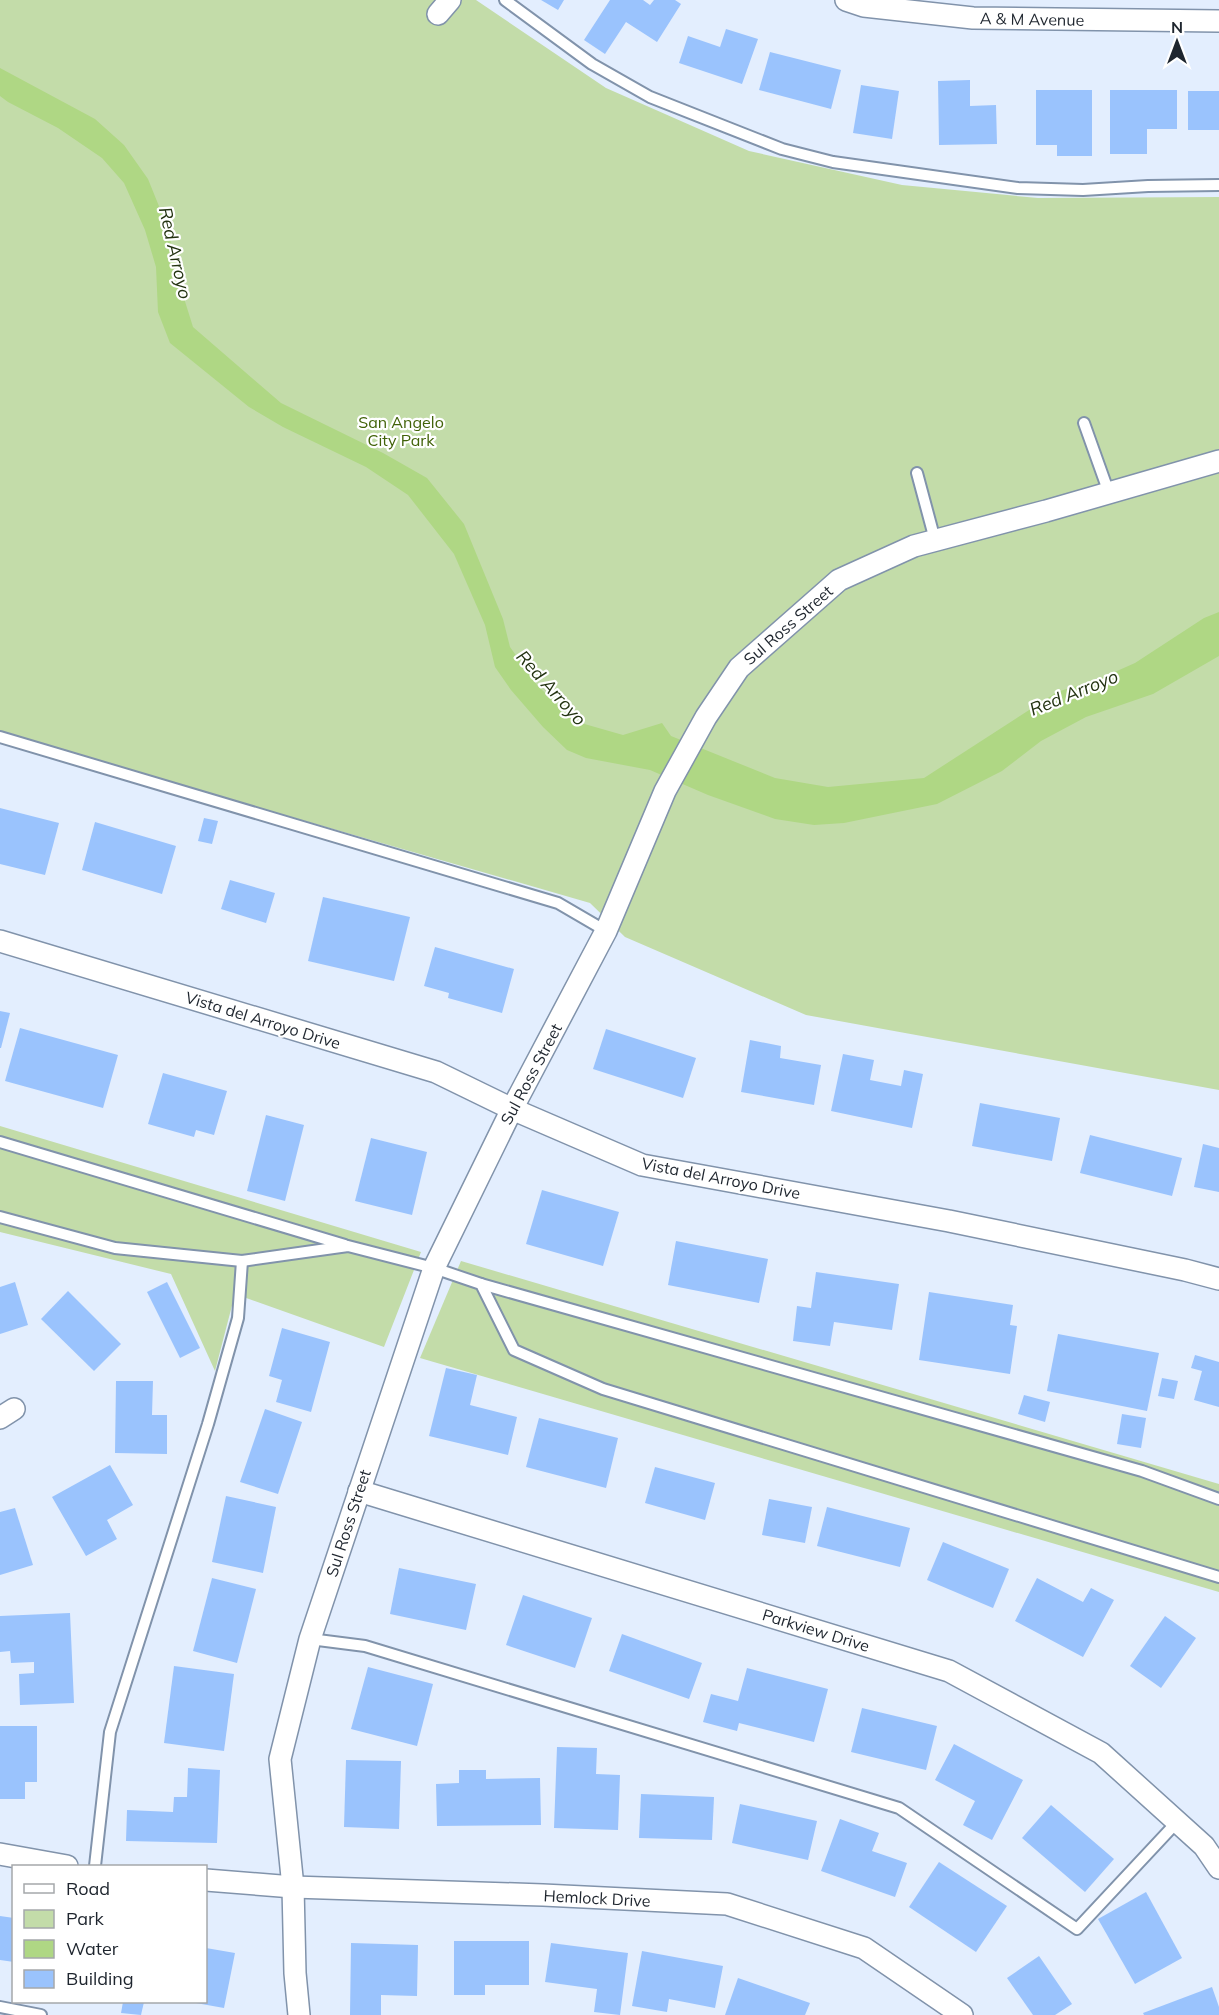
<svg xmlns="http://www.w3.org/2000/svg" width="1219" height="2015" viewBox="0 0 1219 2015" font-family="Mulish,sans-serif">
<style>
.green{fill:#c3dca9}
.water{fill:#afd784}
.building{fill:#9ac3fd}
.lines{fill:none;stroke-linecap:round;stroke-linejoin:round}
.service-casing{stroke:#8193ab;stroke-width:14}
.minor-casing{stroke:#8193ab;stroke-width:24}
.service{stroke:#fff;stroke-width:10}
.minor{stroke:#fff;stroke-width:21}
.labels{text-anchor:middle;stroke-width:4.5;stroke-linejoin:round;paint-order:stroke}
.street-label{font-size:16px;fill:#1e252e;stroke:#fff}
.park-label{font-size:16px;fill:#416208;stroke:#fff}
.water-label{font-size:18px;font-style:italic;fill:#233311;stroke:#fff}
</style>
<rect width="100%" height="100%" fill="#e3eefe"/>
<g class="green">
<path d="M0 0H476L606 88 749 151 902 185 1038 198 1219 197V1090L806 1015 625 937 590 903 0 733Z"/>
<path d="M0 1126 421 1252 384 1347 235 1294 215 1371 171 1274 0 1232Z"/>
<path d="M461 1261 1219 1484V1592L420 1358Z"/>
</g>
<path class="water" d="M0 68 95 119 124 145 148 179 167 226 183 295 193 327 281 403 383 453 427 478 464 524 503 619 510 647 537 685 574 721 623 735 662 723 671 736 775 778 828 787 924 778 1057 692 1099 679 1135 663 1204 618 1219 612V656L1153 694 1086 717 1041 741 1002 771 937 804 844 823 814 825 775 819 708 795 650 770 586 758 567 750 543 727 511 690 495 667 485 625 454 554 408 495 366 467 283 427 249 407 170 343 158 312 156 267 145 230 124 183 102 158 58 128 8 102 0 96Z"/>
<g class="building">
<path d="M541 0H564L558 10Z"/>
<path d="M610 0H643L650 5 654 0H675L681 4 657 42 626 22 605 54 584 40Z"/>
<path d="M726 29 758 39 742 84 679 63 688 36 720 47Z"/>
<path d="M770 52 841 70 831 109 759 90Z"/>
<path d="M970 80V106L996 105 997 144 939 145 938 81Z"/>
<path d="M861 85 899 91 892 139 853 133Z"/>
<path d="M1036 90H1092V156H1057V145H1036Z"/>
<path d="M1110 90H1177V129H1147V154H1110Z"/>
<rect x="1188" y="91" width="31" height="39"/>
<path d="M0 808 59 823 45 875 0 864Z"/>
<path d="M204 818 218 821 212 844 198 841Z"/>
<path d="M95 822 176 846 162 894 82 870Z"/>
<path d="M230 880 275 893 266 923 221 909Z"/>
<path d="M323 897 410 917 394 981 308 961Z"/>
<path d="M435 947 514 969 502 1013 448 998 449 993 424 986Z"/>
<path d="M0 1011 10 1013 1 1048H0Z"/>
<path d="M20 1028 118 1055 103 1108 5 1081Z"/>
<path d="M606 1029 696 1058 683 1098 593 1069Z"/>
<path d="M750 1040 781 1046 780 1058 821 1065 814 1105 741 1092Z"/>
<path d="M843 1054 874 1060 870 1080 901 1086 904 1070 923 1074 912 1128 831 1111Z"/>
<path d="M163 1073 227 1091 214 1135 196 1130 194 1137 148 1124Z"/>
<path d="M980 1103 1060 1118 1052 1161 972 1146Z"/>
<path d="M266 1115 304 1125 285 1201 247 1191Z"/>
<path d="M1090 1135 1182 1158 1172 1196 1080 1173Z"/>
<path d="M371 1138 427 1152 412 1215 355 1201Z"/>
<path d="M1203 1144 1219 1148V1192L1194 1187Z"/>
<path d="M542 1190 619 1212 603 1266 526 1244Z"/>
<path d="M676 1241 768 1259 759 1303 668 1285Z"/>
<path d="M816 1272 899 1284 892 1330 834 1322 830 1346 793 1341 797 1306 811 1308Z"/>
<path d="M15 1282 28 1325 0 1334V1287Z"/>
<path d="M167 1282 200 1348 180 1358 147 1292Z"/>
<path d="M68 1291 121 1344 94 1371 41 1319Z"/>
<path d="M929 1292 1013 1305 1010 1325 1017 1326 1010 1374 919 1360Z"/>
<path d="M282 1328 330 1342 311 1412 276 1402 282 1380 269 1376Z"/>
<path d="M1058 1334 1159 1353 1147 1411 1047 1391Z"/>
<path d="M1195 1355 1219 1362V1407L1194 1400 1202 1371 1191 1368Z"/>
<path d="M446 1368 477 1375 470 1405 517 1417 508 1455 429 1436Z"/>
<path d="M1162 1378 1178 1381 1174 1399 1158 1396Z"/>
<path d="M116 1381H153L152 1415H167V1454L115 1453Z"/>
<path d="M1024 1395 1050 1402 1045 1422 1018 1414Z"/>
<path d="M265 1409 302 1422 278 1494 240 1482Z"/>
<path d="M1122 1414 1146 1418 1141 1448 1117 1444Z"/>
<path d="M539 1418 618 1438 606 1488 526 1467Z"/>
<path d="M110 1465 133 1505 107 1520 117 1539 86 1556 52 1497Z"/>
<path d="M655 1467 715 1483 705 1520 645 1503Z"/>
<path d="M226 1496 276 1507 263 1573 212 1562Z"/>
<path d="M769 1499 812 1507 805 1543 762 1535Z"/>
<path d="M827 1507 910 1528 900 1567 817 1546Z"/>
<path d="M15 1508 33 1565 0 1575V1512Z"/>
<path d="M943 1542 1009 1569 993 1608 927 1580Z"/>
<path d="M399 1568 476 1584 466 1630 390 1614Z"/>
<path d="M212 1578 256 1589 237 1663 193 1651Z"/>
<path d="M1037 1578 1083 1602 1091 1588 1114 1600 1083 1657 1015 1621Z"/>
<path d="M523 1595 592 1618 575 1668 506 1645Z"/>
<path d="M70 1613 74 1703 20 1705 19 1674 34 1673V1662L11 1663 10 1651 0 1652V1616Z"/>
<path d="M1165 1616 1196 1638 1161 1688 1130 1666Z"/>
<path d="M622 1634 702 1663 689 1699 609 1671Z"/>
<path d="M174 1666 234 1674 224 1751 164 1743Z"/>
<path d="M368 1667 433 1684 417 1746 351 1729Z"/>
<path d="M747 1668 828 1689 814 1742 739 1723 737 1731 703 1722 711 1694 738 1701Z"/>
<path d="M862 1708 937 1726 926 1770 851 1752Z"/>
<path d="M0 1726H37V1782H25V1799H0Z"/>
<path d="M954 1744 1023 1780 992 1840 963 1825 975 1801 935 1780Z"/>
<path d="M557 1747 597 1748 596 1774 620 1775 618 1830 554 1828Z"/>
<path d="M346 1760 401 1761 399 1829 344 1827Z"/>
<path d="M188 1768 220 1770 217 1843 126 1841 127 1810 173 1812 174 1797H187Z"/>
<path d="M459 1770H486V1779L540 1778 541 1825 437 1826 436 1784 459 1783Z"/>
<path d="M641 1794 714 1797 712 1840 639 1838Z"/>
<path d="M740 1804 817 1821 808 1860 732 1843Z"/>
<path d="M1051 1805 1114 1859 1085 1892 1022 1838Z"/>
<path d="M840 1819 879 1833 872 1851 907 1863 895 1897 821 1871Z"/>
<path d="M939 1862 1007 1906 976 1952 909 1907Z"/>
<path d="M1146 1892 1182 1958 1135 1984 1098 1919Z"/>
<path d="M0 1916 14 1918V1962L0 1960Z"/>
<path d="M454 1941H529V1985H485V1995H454Z"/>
<path d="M351 1943 418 1945 417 1996 381 1995V2015H350Z"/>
<path d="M551 1943 628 1953 620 2015 594 2012 597 1989 545 1982Z"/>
<path d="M206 1948 235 1953 224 2008 196 2003 206 2002Z"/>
<path d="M642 1951 723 1966 715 2008 669 1999 667 2012 632 2006Z"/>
<path d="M1039 1956 1072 2004 1055 2015H1033L1007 1978Z"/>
<path d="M738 1978 810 2003 805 2015H725Z"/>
<path d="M1212 1987 1219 2007V2015H1144L1143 2013Z"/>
<path d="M123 2002H144L141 2015 121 2013Z"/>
</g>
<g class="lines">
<g class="service-casing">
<g id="service">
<path d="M505 0 592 64 650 97 782 149 833 162 1018 188 1083 190 1148 186 1219 185"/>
<path d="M1084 423 1109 493"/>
<path d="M917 473 935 540"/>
<path d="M0 737 558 903 606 931"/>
<path d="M0 1142 345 1245"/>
<path d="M0 1217 115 1248 242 1261 348 1246 434 1268 481 1284 514 1350 603 1389 1219 1577"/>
<path d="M481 1284 1142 1471 1219 1499"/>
<path d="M310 1639 365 1646 899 1808 1077 1929 1177 1822"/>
<path d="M95 1866 110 1732 208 1424 238 1318 242 1261"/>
<path d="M0 2007 41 2015"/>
</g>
</g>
<g class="minor-casing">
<g id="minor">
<path d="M846 0 864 6 973 18 1219 21"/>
<path d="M438 14 450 0"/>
<path d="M0 941 436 1072 512 1109 642 1165 949 1221 1185 1270 1219 1279"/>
<path d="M0 1418 14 1409"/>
<path d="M359 1491 949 1671 1101 1753 1204 1846 1219 1868"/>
<path d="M0 1854 67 1866"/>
<path d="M206 1880 293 1887 543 1895 727 1904 864 1948 962 2015"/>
<path d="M299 2015 295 1973 293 1887 280 1759 310 1639 434 1268 512 1109 606 931 665 791 706 717 739 668 839 580 914 546 1046 511 1219 461"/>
</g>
</g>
<use href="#service" class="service"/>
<use href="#minor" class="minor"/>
</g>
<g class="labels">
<g class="street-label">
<text transform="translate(1032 19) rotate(1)" y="6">A &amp; M Avenue</text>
<text transform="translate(788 625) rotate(-41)" y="6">Sul Ross Street</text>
<text transform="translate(263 1020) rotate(17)" y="6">Vista del Arroyo Drive</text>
<text transform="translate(531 1074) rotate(-62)" y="6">Sul Ross Street</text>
<text transform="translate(721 1178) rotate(11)" y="6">Vista del Arroyo Drive</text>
<text transform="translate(348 1523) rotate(-72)" y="6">Sul Ross Street</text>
<text transform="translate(816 1630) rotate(17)" y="6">Parkview Drive</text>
<text transform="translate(597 1898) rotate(3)" y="6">Hemlock Drive</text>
</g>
<g class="park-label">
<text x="401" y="428">San Angelo<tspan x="401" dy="18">City Park</tspan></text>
</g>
<g class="water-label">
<text transform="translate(175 253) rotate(77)" y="6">Red Arroyo</text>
<text transform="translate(551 688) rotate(48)" y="6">Red Arroyo</text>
<text transform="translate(1074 693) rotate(-22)" y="6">Red Arroyo</text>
</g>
</g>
<rect x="12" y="1865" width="195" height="138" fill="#ffffff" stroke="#a5a8ab" stroke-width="1.5"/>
<rect x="24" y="1884" width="30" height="9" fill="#ffffff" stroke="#a5a8ab" stroke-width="1.5"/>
<text x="66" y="1895" font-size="18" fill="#1e252e">Road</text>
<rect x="24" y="1910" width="30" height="18" fill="#c3dca9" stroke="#a5a8ab" stroke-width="1.5"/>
<text x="66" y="1925" font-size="18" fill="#1e252e">Park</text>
<rect x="24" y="1940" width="30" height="18" fill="#afd784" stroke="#a5a8ab" stroke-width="1.5"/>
<text x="66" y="1955" font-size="18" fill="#1e252e">Water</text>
<rect x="24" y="1970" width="30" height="18" fill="#9ac3fd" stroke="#a5a8ab" stroke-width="1.5"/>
<text x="66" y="1985" font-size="18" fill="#1e252e">Building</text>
<g transform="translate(1177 42)" stroke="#ffffff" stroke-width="4.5" paint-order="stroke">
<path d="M0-4.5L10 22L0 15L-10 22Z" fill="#1e252e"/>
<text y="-9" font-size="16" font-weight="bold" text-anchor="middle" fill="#1e252e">N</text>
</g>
</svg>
